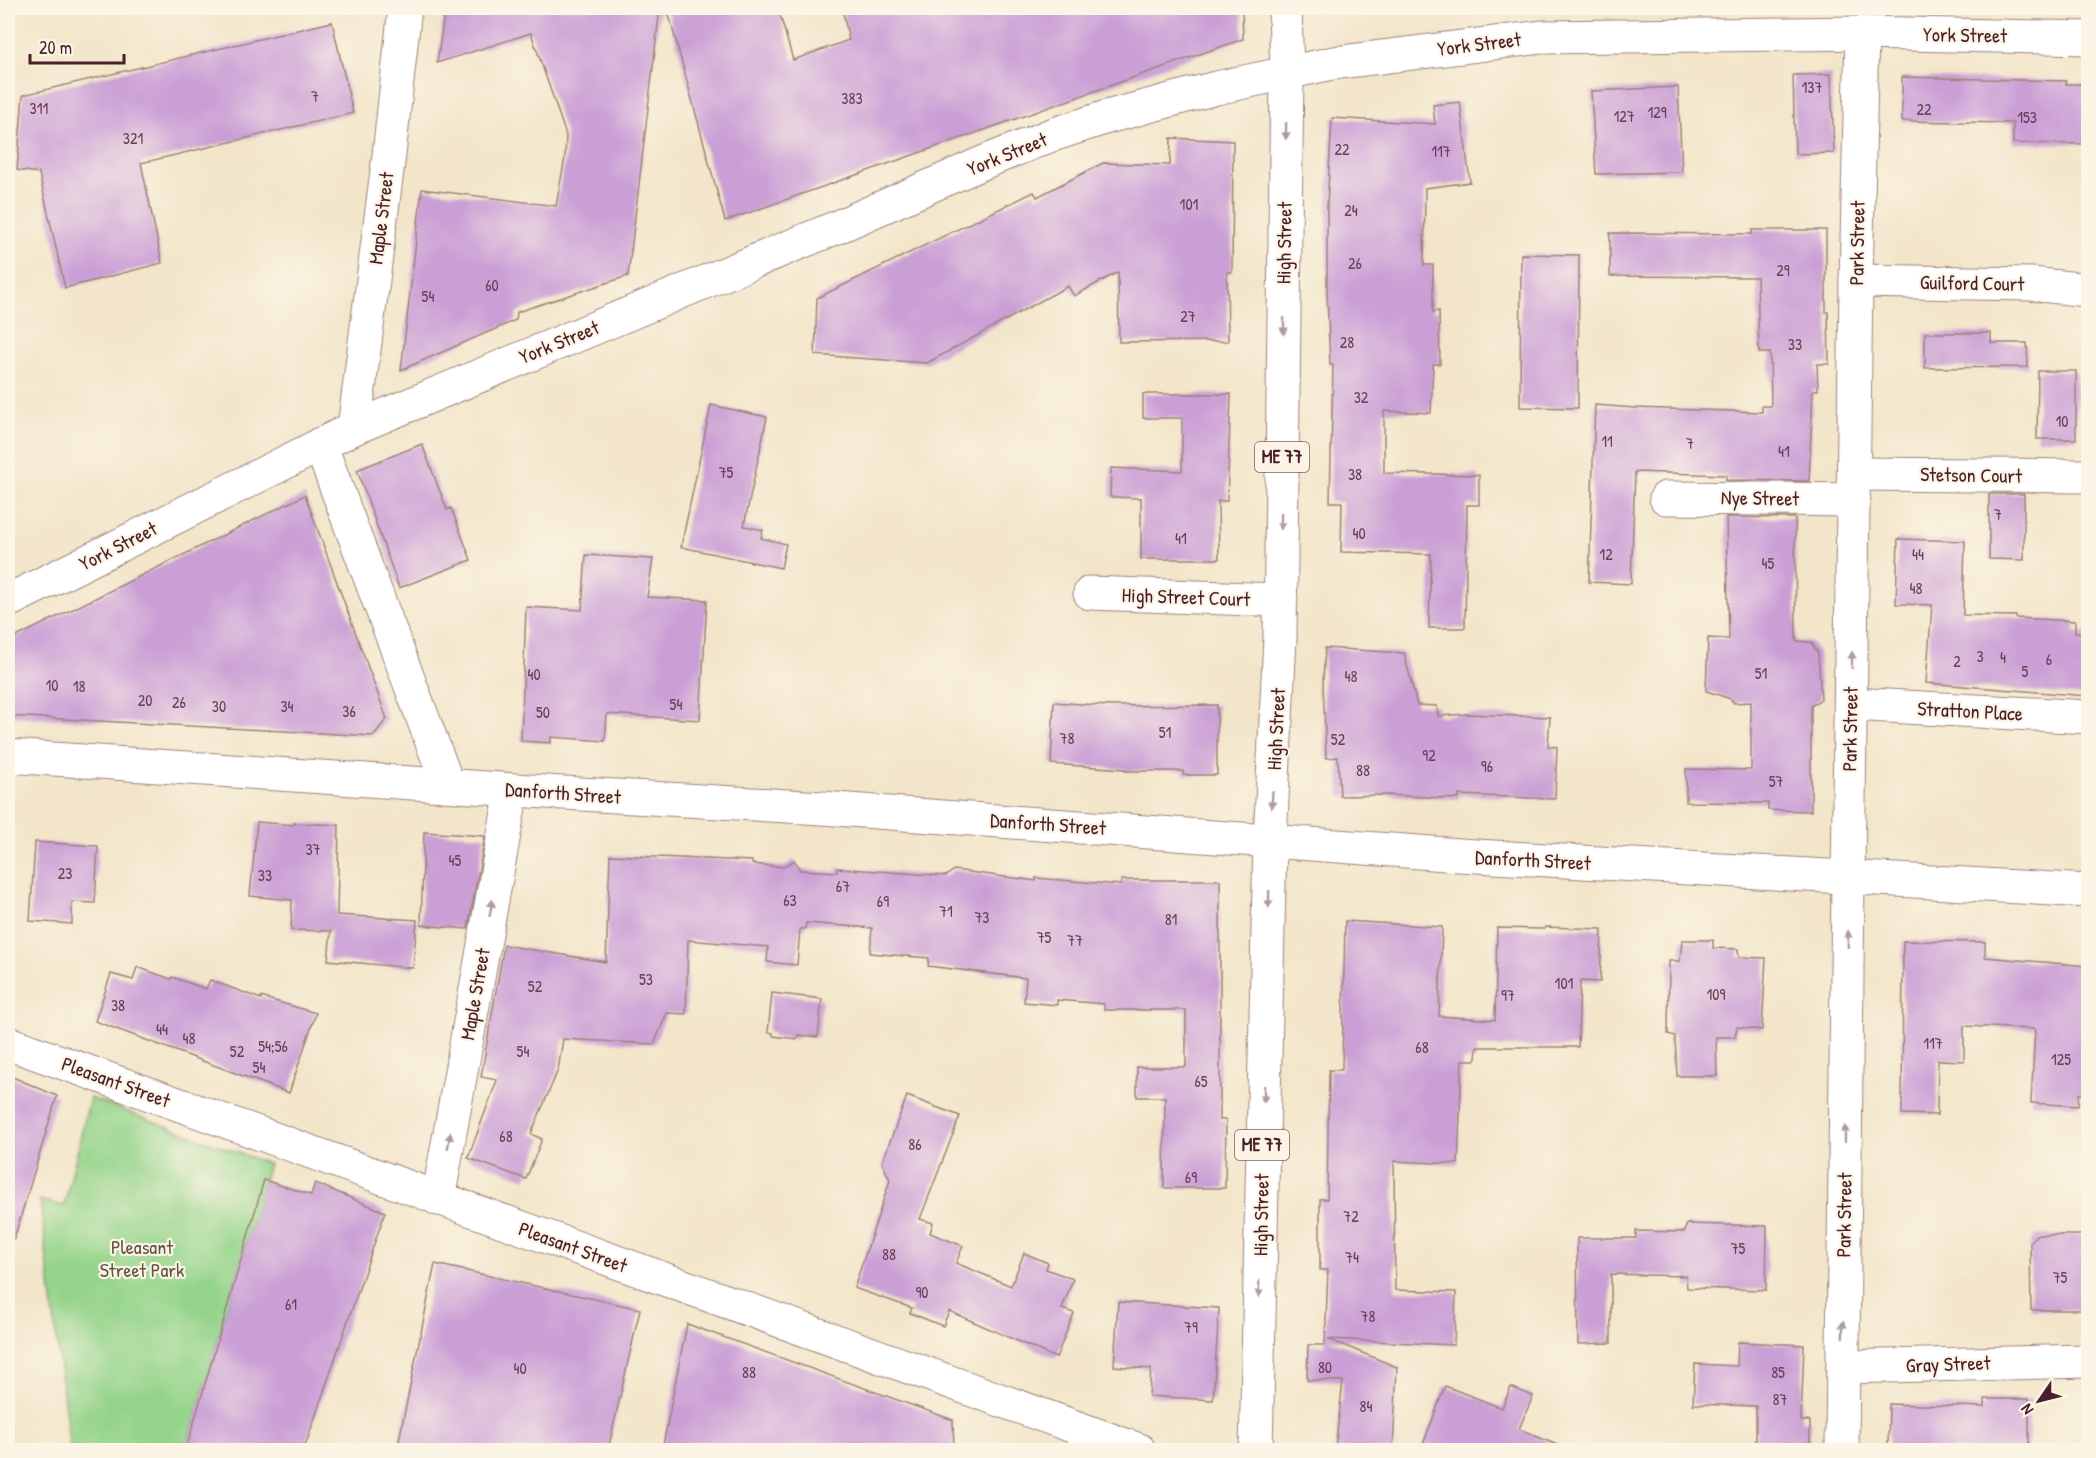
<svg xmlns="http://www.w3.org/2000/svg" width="2096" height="1458" viewBox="0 0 2096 1458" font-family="'Patrick Hand',sans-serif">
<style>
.green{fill:#94d48a;stroke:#6f7a5a;stroke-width:1.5}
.building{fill:#ca9fd6}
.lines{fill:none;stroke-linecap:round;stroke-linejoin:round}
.street-casing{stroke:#9e827a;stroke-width:35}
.secondary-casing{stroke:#9e827a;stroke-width:35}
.primary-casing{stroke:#9e827a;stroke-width:35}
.street{stroke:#fff;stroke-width:33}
.secondary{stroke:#fff;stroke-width:33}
.primary{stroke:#fff;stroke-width:33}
.oneway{fill:#ae9aa0}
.labels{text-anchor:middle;stroke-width:4.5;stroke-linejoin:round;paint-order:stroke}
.number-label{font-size:16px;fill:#6a3f56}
.shield{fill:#fcf5e5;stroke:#7f5f63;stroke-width:1.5}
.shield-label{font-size:18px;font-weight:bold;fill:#4a1f2b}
.street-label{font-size:20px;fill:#4a1f2b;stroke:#fcf5e5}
.park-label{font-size:20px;fill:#605548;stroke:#fcf5e5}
</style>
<rect width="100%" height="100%" fill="#fcf5e5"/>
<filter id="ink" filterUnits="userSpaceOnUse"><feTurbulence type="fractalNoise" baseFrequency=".0167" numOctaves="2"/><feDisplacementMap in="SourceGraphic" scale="12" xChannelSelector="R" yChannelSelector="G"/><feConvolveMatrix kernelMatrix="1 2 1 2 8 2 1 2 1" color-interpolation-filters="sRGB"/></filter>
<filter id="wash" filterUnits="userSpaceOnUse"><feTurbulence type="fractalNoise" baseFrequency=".008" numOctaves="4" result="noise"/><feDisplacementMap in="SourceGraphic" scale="24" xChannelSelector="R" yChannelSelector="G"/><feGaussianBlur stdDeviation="1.35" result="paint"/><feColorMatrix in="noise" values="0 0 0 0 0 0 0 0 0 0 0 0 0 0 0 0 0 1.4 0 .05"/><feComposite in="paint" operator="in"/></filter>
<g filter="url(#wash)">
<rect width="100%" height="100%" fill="#f2e5c9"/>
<path class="green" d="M90 1098 269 1164 186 1450H70L40 1200 64 1206Z"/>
<g id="blocks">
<g class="building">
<path d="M445 8H660L628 276 517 312 516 320 401 370 422 189 556 206 565 158 566 135 531 33 437 63Z"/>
<path d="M667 8H778L793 60 849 40 842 8H1242L1243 39 725 221Z"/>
<path d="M332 22 353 113 141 163 162 263 65 288 39 173 17 170 23 95Z"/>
<path d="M1831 74 1834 153 1795 154 1793 75Z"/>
<path d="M1902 77 2066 81V84H2088V144L2013 143V123L1902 121Z"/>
<path d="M1678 87 1682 172 1596 174 1591 91Z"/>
<path d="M1460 102 1470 182 1425 188 1424 265H1433V312L1439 311 1440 364H1433L1431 413 1384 411V473L1479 475V505H1467L1465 628H1429L1431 554 1341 552 1342 502H1330L1333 365H1330L1327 291V205L1332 118 1435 124 1433 105Z"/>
<path d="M1171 138 1233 141 1232 272H1227L1228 341 1119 342 1118 272 1074 296 1068 286 927 363 815 355 817 298 1034 192 1037 197 1103 163 1170 165Z"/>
<path d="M1752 230H1826V312H1828L1829 364H1817L1818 390H1813L1809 481 1726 480V475L1635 472 1631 584 1589 582 1595 405 1635 408 1762 412V406H1771L1770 353H1759L1757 277 1610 276V233L1752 234Z"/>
<path d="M1521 254 1579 255 1578 408 1520 407Z"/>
<path d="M1925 333H1991V343H2027L2028 367 1925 368Z"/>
<path d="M2038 371H2076V439H2037Z"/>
<path d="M1143 394H1231L1227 501H1218L1219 559H1141V498L1110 497 1111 468 1182 471V418H1143Z"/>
<path d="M711 405 767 417 744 526 763 530 761 538 786 544 781 568 681 547Z"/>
<path d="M422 444 447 510 451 508 471 560 399 588 357 470Z"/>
<path d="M1989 494H2024V560L1989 559Z"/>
<path d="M305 495 387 719 373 736 8 716V641Z"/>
<path d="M1726 517 1795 518 1796 641 1811 642 1818 653 1821 699 1811 706V811L1768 810V803L1686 802V769L1751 770V702L1734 703 1731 699 1706 691 1708 638 1729 639Z"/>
<path d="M1898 539 1965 541 1963 615 2016 616V618L2075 621V632L2088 633V696L1926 683 1932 605 1896 604Z"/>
<path d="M586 555 653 559 647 597 707 600 700 720 607 714 605 741 551 737V743L521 741 526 607 582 610Z"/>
<path d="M1325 648 1404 653 1417 705 1437 706 1438 716 1468 714 1550 717 1548 746 1557 747 1555 799 1459 795V799L1388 795 1340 796 1338 757 1326 758 1323 681Z"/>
<path d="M1054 702 1109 706 1217 705V775H1183V771H1125V769L1051 764Z"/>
<path d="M257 822 294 825V823L339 825 337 915 417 920 413 968 328 960 331 931 291 930 292 900 250 896Z"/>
<path d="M424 832 485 836 468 929 421 925Z"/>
<path d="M35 842 98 846 95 903 72 902V924L30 921Z"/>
<path d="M610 855 752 861V864L784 867 794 860 800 870 837 872V868L946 876 954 870 1036 881V878L1121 885V880H1220V1120H1226L1225 1188H1164L1165 1097H1137V1067H1186V1010H1104V1004L1057 1000V1005L1024 1002 1026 978 928 966 929 958 870 953 872 928 806 923 805 929H800L797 965 767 962 768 947 688 940 686 1014 667 1013 654 1044 563 1039 558 1070 531 1134 542 1139 526 1179 468 1158 497 1080 481 1077 504 945 606 962Z"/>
<path d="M1345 921 1442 927 1439 1016 1495 1020 1497 928 1545 929V927L1602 929 1600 982 1580 981 1578 1047H1477L1476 1060H1462L1458 1164 1394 1161 1395 1290 1456 1292 1454 1345 1328 1339 1397 1367 1393 1450H1335L1343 1381 1307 1380 1308 1345H1325L1328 1270H1320V1199H1327L1329 1070H1342Z"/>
<path d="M1682 940H1713V948L1738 949 1739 957 1766 958 1762 1030 1737 1027 1735 1037H1716L1717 1076H1677L1675 1036 1668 1034 1669 961H1680Z"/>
<path d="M1903 941 1985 942V957L2088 966V1095L2079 1094 2078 1106 2031 1103 2035 1029 1964 1026V1061L1938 1060 1937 1115 1902 1114Z"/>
<path d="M137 967 171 979 172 977 206 989 210 980 261 999V997L316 1013 289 1093 95 1021 111 974 133 980Z"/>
<path d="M772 993 822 999 818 1037 798 1035 797 1039 773 1036V1033L768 1032Z"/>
<path d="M8 1075 57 1096 14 1239 8 1238Z"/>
<path d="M907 1096 960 1116 920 1219 933 1223 930 1233 963 1246 956 1263 1011 1286 1024 1253 1048 1263 1046 1269 1073 1279 1062 1309 1074 1313 1056 1358 949 1311 943 1326 910 1313 912 1308 854 1288 890 1180 882 1163Z"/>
<path d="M264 1180 311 1195 315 1183 385 1212 306 1444 283 1450H186Z"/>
<path d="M1687 1224 1767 1226 1766 1290 1687 1288 1686 1276 1611 1274V1343L1578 1344 1577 1238H1636V1231L1684 1232Z"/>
<path d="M2036 1235H2088V1310H2031L2030 1243Z"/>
<path d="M435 1264 640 1309 608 1450H397Z"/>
<path d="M1118 1302 1219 1308 1213 1400 1149 1396 1151 1369 1114 1366Z"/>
<path d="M687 1324 953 1420 954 1450H662Z"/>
<path d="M1738 1342 1804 1345 1801 1421H1810V1450H1756V1406L1693 1404 1695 1364 1737 1366Z"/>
<path d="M1445 1386 1502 1408 1511 1387 1533 1396 1519 1429 1569 1450H1421Z"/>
<path d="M1985 1399H2029V1450H1888L1889 1404 1985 1407Z"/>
</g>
</g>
</g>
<g filter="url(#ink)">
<use href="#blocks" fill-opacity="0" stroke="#9e827a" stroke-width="1.5"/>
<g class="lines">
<g class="street-casing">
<g id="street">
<path d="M1856 281 2031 284 2088 290"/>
<path d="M354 428 389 155 405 8"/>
<path d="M320 444 448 785"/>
<path d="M1854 474 2088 476"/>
<path d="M1666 498 1854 500"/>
<path d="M1090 593 1281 600"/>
<path d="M1851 704 2088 717"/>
<path d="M8 1043 1139 1450"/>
<path d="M438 1199 512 790"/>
<path d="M1843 1367 2088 1361"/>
<path d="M1842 1450 1848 878 1856 281 1862 33"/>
</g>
</g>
<g class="secondary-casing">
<g id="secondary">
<path d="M8 601 354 428 842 225 980 164 1049 136 1107 117 1216 88 1287 73"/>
<path d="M8 756 546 792 822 808 1459 855 2088 891"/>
</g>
</g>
<g class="primary-casing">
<g id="primary">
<path d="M1287 73 1333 63 1542 37 1862 33 2088 38"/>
<path d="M1256 1450 1270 840 1280 638 1287 73 1285 8"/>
</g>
</g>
<use href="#street" class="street"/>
<use href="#secondary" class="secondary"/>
<use href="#primary" class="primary"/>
</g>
<defs><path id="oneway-solid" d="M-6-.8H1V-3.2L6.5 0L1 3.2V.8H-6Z" transform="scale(1.5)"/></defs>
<g class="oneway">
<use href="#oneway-solid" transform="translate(1286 131) rotate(91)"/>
<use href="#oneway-solid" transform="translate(1284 326) rotate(91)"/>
<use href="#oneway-solid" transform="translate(1281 521) rotate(91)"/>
<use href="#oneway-solid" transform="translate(1852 660) rotate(-89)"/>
<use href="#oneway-solid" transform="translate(1272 800) rotate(93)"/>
<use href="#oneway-solid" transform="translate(1269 899) rotate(91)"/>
<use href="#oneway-solid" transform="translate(491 908) rotate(-80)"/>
<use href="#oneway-solid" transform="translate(1848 939) rotate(-89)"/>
<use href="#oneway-solid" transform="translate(1264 1094) rotate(91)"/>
<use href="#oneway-solid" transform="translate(1845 1134) rotate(-89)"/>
<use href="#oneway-solid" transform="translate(449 1141) rotate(-80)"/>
<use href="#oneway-solid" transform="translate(1259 1289) rotate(91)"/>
<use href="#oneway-solid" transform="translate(1843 1329) rotate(-89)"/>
</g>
</g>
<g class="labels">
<g class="number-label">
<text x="1812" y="93">137</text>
<text x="315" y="102">7</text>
<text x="852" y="104">383</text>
<text x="39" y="114">311</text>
<text x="1924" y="115">22</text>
<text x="1657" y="118">129</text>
<text x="1624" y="122">127</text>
<text x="2027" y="123">153</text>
<text x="133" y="144">321</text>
<text x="1342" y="155">22</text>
<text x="1441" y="157">117</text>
<text x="1189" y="210">101</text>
<text x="1351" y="216">24</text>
<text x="1355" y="269">26</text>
<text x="1783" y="276">29</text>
<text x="492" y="291">60</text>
<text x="428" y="302">54</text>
<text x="1188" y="322">27</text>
<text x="1347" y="348">28</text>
<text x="1795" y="350">33</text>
<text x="1361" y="403">32</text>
<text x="2062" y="427">10</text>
<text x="1607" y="447">11</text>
<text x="1690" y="449">7</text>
<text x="1784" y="457">41</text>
<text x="726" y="478">75</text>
<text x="1355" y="480">38</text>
<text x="1998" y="520">7</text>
<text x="1359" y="539">40</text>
<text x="1181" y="544">41</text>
<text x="1606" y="560">12</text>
<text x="1918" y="560">44</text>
<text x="1768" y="569">45</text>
<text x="1916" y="594">48</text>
<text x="1980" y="662">3</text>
<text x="2003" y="663">4</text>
<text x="2049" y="665">6</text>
<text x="1957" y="667">2</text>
<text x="2025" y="677">5</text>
<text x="1761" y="679">51</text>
<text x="534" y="680">40</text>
<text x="1351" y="682">48</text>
<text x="52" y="691">10</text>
<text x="79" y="692">18</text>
<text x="145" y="706">20</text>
<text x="179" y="708">26</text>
<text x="676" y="710">54</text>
<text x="219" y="712">30</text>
<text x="287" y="712">34</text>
<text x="349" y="717">36</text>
<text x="543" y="718">50</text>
<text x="1165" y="738">51</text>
<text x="1067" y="744">78</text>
<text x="1338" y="745">52</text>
<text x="1429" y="761">92</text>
<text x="1487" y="772">96</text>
<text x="1363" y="776">88</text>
<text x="1776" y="787">57</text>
<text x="313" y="855">37</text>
<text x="455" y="866">45</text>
<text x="65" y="879">23</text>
<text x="265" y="881">33</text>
<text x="843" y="892">67</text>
<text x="790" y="906">63</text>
<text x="883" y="907">69</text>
<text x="946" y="917">71</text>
<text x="982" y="923">73</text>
<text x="1171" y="925">81</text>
<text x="1044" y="943">75</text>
<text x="1075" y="946">77</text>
<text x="646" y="985">53</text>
<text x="1564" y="989">101</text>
<text x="535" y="992">52</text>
<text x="1716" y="1000">109</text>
<text x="1508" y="1001">97</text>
<text x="118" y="1011">38</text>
<text x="162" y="1035">44</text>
<text x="189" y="1044">48</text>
<text x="1933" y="1049">117</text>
<text x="273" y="1052">54;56</text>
<text x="1422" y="1053">68</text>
<text x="237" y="1057">52</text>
<text x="523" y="1057">54</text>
<text x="2061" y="1065">125</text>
<text x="259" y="1073">54</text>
<text x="1201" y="1087">65</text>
<text x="506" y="1142">68</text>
<text x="915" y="1150">86</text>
<text x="1191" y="1183">69</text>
<text x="1351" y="1222">72</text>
<text x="1738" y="1254">75</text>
<text x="889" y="1260">88</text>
<text x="1352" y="1263">74</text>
<text x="2060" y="1283">75</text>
<text x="922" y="1298">90</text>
<text x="291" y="1310">61</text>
<text x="1368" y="1322">78</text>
<text x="1191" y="1333">79</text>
<text x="1325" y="1373">80</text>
<text x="520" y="1374">40</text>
<text x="749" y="1378">88</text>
<text x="1778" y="1378">85</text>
<text x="1780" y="1405">87</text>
<text x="1366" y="1412">84</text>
</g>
<g class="shield">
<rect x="1255" y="442" width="54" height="30" rx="4.5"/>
<rect x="1235" y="1130" width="54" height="30" rx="4.5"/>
</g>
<g class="shield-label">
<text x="1282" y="463">ME 77</text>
<text x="1262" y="1151">ME 77</text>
</g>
<g class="street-label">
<text transform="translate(1965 35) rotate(1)" y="7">York Street</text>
<text transform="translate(1479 44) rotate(-7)" y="7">York Street</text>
<text transform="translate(1007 154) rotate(-22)" y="7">York Street</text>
<text transform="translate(381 218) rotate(-83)" y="7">Maple Street</text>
<text transform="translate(1284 243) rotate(-89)" y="7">High Street</text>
<text transform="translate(1857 243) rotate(-89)" y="7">Park Street</text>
<text transform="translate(1972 283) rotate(1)" y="7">Guilford Court</text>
<text transform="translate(559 342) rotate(-22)" y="7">York Street</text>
<text transform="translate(1971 475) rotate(1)" y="7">Stetson Court</text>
<text transform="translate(1760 498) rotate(1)" y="7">Nye Street</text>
<text transform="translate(118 546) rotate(-27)" y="7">York Street</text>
<text transform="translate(1186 597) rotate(2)" y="7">High Street Court</text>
<text transform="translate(1970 711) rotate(3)" y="7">Stratton Place</text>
<text transform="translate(1276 729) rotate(-87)" y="7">High Street</text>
<text transform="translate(1850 729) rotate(-89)" y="7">Park Street</text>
<text transform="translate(563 793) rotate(4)" y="7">Danforth Street</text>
<text transform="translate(1048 824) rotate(4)" y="7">Danforth Street</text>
<text transform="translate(1533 860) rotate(3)" y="7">Danforth Street</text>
<text transform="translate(475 994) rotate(-80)" y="7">Maple Street</text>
<text transform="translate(116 1082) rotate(20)" y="7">Pleasant Street</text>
<text transform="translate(1261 1215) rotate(-89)" y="7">High Street</text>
<text transform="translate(1844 1215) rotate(-89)" y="7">Park Street</text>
<text transform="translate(573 1247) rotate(20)" y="7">Pleasant Street</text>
<text transform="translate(1948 1364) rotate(-2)" y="7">Gray Street</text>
</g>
<g class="park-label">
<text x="142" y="1254">Pleasant<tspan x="142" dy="23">Street Park</tspan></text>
</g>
</g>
<rect width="2096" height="1458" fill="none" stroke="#fcf5e5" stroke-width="30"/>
<g transform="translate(2039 1401) rotate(235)" stroke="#fcf5e5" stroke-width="4.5" paint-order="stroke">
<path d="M0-4.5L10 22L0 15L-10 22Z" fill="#4a1f2b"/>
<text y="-9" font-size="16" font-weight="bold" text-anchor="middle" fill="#4a1f2b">N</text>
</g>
<path d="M30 54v9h94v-9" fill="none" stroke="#4a1f2b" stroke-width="3"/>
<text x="39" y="54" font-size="18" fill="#4a1f2b" stroke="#fcf5e5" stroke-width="4.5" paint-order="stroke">20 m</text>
</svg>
